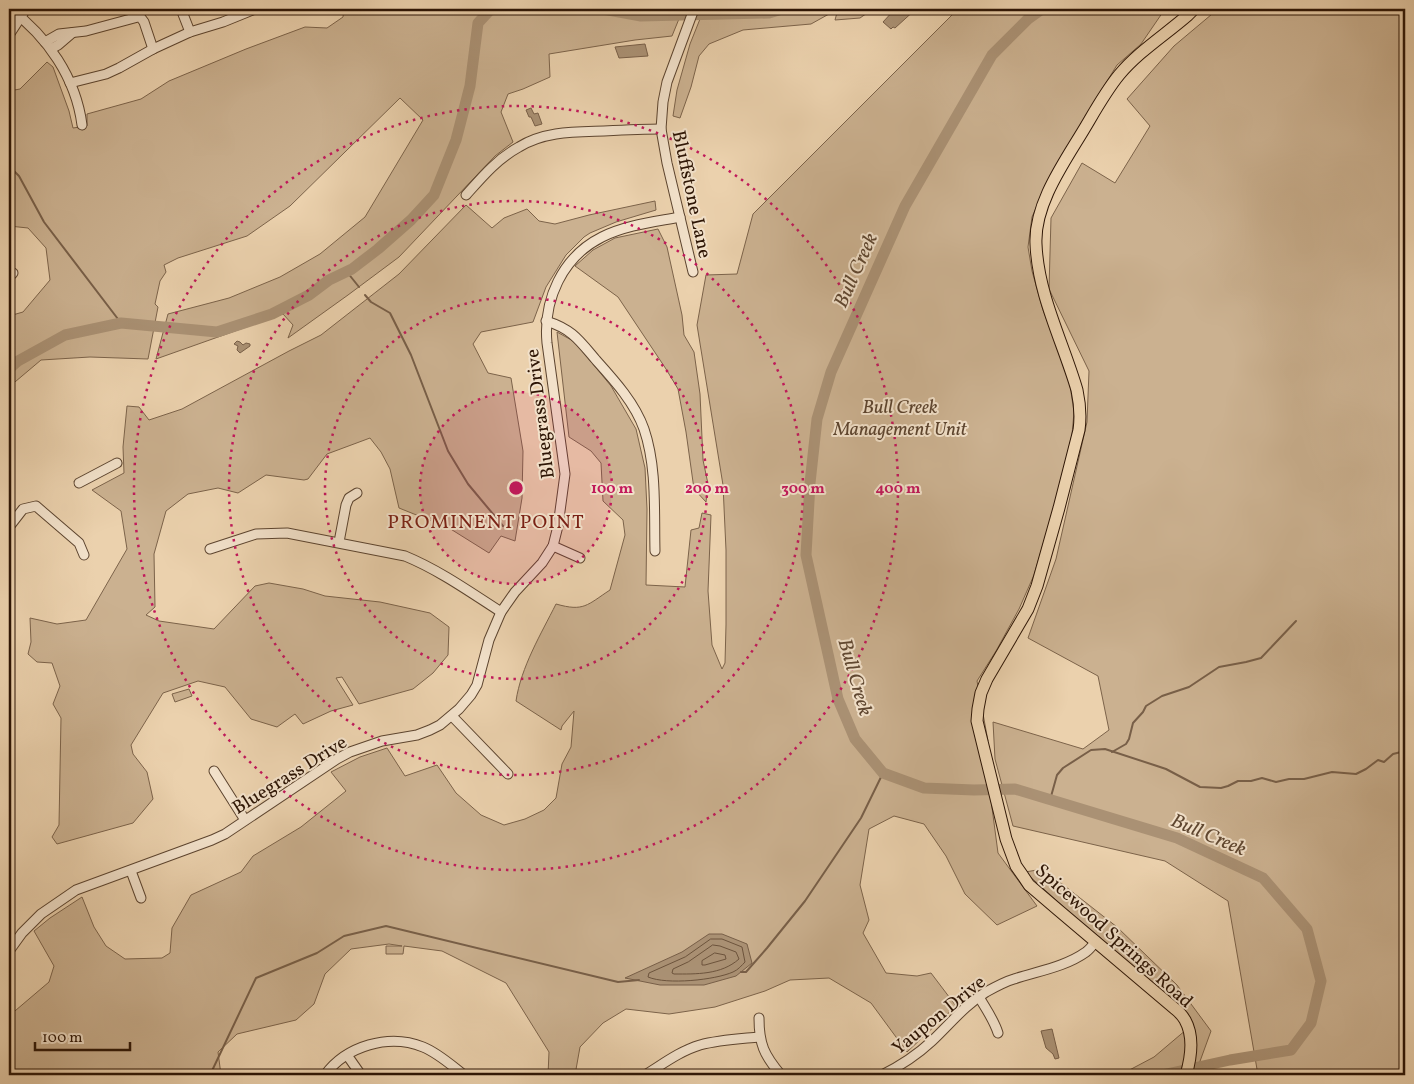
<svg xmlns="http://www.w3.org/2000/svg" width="1414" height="1084" viewBox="0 0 1414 1084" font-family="Vollkorn,serif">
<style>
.green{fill:#cbb190;stroke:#7c634a}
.water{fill:#aa9174;stroke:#785f48}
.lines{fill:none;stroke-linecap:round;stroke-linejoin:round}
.shore{stroke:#6c533c;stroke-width:1}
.stream{stroke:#785f48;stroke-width:2}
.river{stroke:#aa9174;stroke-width:11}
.minor-casing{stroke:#5c442f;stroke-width:11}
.major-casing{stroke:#2d1505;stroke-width:13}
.minor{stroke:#f2e1ca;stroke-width:9}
.major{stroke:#ebd1ad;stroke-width:11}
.ring{fill:none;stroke:#c2185b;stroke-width:2.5;stroke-dasharray:2.5 5}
.labels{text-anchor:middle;stroke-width:4;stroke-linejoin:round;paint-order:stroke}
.street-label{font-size:19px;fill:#2d1505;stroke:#f2e1ca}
.park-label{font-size:19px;font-style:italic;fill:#5c442f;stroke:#f2e1ca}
.water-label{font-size:20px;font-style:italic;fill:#5f4731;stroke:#f2e1ca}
.neighbourhood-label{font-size:20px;letter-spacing:1px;fill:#7a1f14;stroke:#f2e1ca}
.centre{fill:#c2185b;stroke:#f2e1ca;stroke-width:2.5}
.ring-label{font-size:15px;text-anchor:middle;font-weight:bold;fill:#c2185b;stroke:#f2e1ca;stroke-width:4;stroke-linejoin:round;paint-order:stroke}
</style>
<rect width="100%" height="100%" fill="#ebd1ad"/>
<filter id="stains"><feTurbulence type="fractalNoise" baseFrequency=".004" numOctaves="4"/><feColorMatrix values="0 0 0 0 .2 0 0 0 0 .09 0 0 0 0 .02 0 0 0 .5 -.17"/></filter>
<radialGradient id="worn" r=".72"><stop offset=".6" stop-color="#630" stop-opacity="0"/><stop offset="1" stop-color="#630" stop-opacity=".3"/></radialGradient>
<g class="green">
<path d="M344 9H683L672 36 635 40 549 54 550 77 523 89 508 94 501 112 513 142 495 156 399 257 348 295 288 338 293 325 283 314 156 359 168 314 229 298 280 277 320 254 365 217 423 120 400 98 290 206 247 236 178 258 164 265 166 272 160 281 155 304 158 307 148 359 90 357 41 360 9 387V316L23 312 50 280 46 248 28 228 9 226V91L20 89 47 62 53 67 69 111 73 128 87 126V114L141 99 169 81 246 49 305 27 327 28 343 17Z"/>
<path d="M704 9H873L860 18 835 20 838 9 811 24 743 30 709 44 699 56 691 87 680 118 673 116 677 90 690 44Z"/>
<path d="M958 9H1165L1141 44 1117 65 1091 107 1043 192 1032 217 1028 247 1032 271 1043 310 1069 379 1074 412 1072 435 1057 497 1034 575 1019 609 996 651 977 681 988 741 976 738 989 785 998 853 1037 906 997 925 965 894 946 856 924 824 894 816 869 829 860 885 869 920 863 933 886 973 917 976 931 973 956 1006 907 1052 871 1003 829 978 790 980 765 991 715 1007 669 1014 626 1009 603 1023 580 1047 575 1075H548L549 1052 506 983 442 951 404 946 403 954H386V946H402L389 944 351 949 325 974 314 1004 296 1020 237 1034 218 1052 221 1075H9V1016L49 982 54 966 34 931 50 918 82 897 94 927 106 946 125 959 162 958 170 953 172 928 191 895 241 872 253 856 301 827 346 791 331 772 360 757 387 748 405 776 437 765 456 793 481 815 504 825 525 819 544 810 556 798 562 764 571 747 574 711 562 726 561 730 516 701C521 667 541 634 556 604 584 612 587 605 610 590L625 535 623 520 603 501 601 463 591 451 569 437 557 332 575 342 611 386 636 429 645 468 647 509 646 585 685 587 691 530 699 528 702 513 711 515 708 591 712 645 722 669 725 663 726 625V550L723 485 697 325 706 275 737 274 753 214Z"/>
<path d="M1218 9H1405V1075H1258L1228 901 1165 861 1013 826 995 759 993 722 1083 749 1109 730 1098 676 1028 638 1056 559 1087 422 1089 371 1049 289 1051 218 1082 163 1115 183 1150 126 1127 99 1174 46Z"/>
<path d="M655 201 656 210 616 222 590 233 584 237 566 255 546 287 533 322 481 332 473 344 488 373 511 378 523 451 522 498 515 541 501 536 489 553 449 528 399 508 390 469 381 452 370 438 327 454 308 479 304 480 266 475 238 493 218 488 188 494 166 511 154 554 155 607 146 615 159 621 214 629 255 586 269 583 303 589 325 596 380 602 430 613 449 627 448 655 433 673 413 689 359 704 342 677 336 678 353 705 331 711 303 724 295 714 277 727 251 719 225 687 198 681 163 693 131 745 133 754 147 772 153 799 133 823 57 844 52 837 59 825 61 718 53 704 60 686 52 663 37 662 28 654 31 642 30 618 57 624 86 620 127 549 121 511 92 490 124 473 123 447 127 406 139 407 149 420 182 409 289 351 321 335 399 274 466 205 492 228 504 218 527 209 539 221 555 224 589 215Z"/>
<path d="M658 229 667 247 682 315 684 335 694 352 700 394 703 460 708 484 706 502 694 489 686 432 678 389 666 369 618 297 575 266 593 250 615 238Z"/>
<path d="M189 689 192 696 175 702 172 694Z"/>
<path d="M1043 869 1117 927 1177 985 1211 1031 1195 1075H1120L1154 1057 1193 1024 1025 872Z"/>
</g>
<g class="water">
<path d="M895 9H916L895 28 893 27 891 29 883 22Z"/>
<path d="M645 44 648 56 619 58 615 47Z"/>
<path d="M531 108 534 114 538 113 542 124 535 126 531 117H529L526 110Z"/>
<path d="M237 341 240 342 243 345 246 343 250 344V346L240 353 237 350 238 346 234 344Z"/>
<path d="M709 934H722L747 944 752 963 736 976 704 985H660L625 978 682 952Z"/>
<path d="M1052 1029 1059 1058 1055 1059 1053 1054 1046 1048 1041 1031Z"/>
</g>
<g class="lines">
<g class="shore">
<path d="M711 939H722L742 947 745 962C742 965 738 970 733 972 715 980 667 985 648 977L649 973 685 957Z"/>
<path d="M713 945 720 946 736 952 739 959C721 975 696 974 674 974L672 973 673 969 688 962Z"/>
<path d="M715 953 725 955 726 959 705 965H702V961Z"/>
</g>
<g class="stream">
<path d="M9 166 19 176 44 222 121 323"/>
<path d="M347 272 359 287"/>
<path d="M365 295 371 302 390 313 411 355 448 451 468 484 503 526"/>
<path d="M1112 752 1126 744 1129 739 1133 723 1143 712 1146 706 1162 696 1189 687 1219 667 1246 662 1261 658 1296 621"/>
<path d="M1050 800 1057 775 1063 768 1091 750 1105 749 1154 765 1166 769 1200 787 1221 788 1228 786 1238 781H1251L1262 778 1276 782 1289 779H1304L1332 772 1356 774 1366 769 1378 760 1384 762 1393 754 1405 751"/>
<path d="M741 972H746L767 948 805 901 861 818 883 773"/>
<path d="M210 1075 256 978 317 953 344 936 386 926 618 982 639 980"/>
</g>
<g class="river">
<path d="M603 9 641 16 769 13 782 9"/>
<path d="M1042 9 1028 19 992 55 905 206 831 372 817 419 810 483 806 555 838 699 855 739 883 773 924 788 974 790 1015 789 1177 838 1263 878 1307 929 1321 981 1311 1023 1291 1050 1230 1060 1162 1075"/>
<path d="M9 369 18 361 65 335 121 323 217 332 272 314 309 295 329 280 352 269 378 249 411 220 434 195 456 140 470 86 478 23 491 9"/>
</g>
<g class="minor-casing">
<g id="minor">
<path d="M10 9C47 36 76 78 82 125"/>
<path d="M181 9 190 32"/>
<path d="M1178 9 1188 15"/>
<path d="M9 35 24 12 25 9"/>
<path d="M45 42 59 34 86 31 138 17 141 18 144 22 153 49"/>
<path d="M51 49 58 45 72 33"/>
<path d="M70 83 106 74 119 68 153 49 190 32 223 22 255 9"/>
<path d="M466 195C482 177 497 159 519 147 545 131 575 132 604 131 623 130 642 129 661 129"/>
<path d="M693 272 667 163 661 129 663 102 667 82 694 9"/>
<path d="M9 277 13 273"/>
<path d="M546 321C572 329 579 340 596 360 614 380 635 403 644 429 657 467 654 511 655 551"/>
<path d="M79 483 117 463"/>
<path d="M9 527 23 509 36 506 79 543 84 555"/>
<path d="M339 542 346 505 349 498 357 493"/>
<path d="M553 546 580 558"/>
<path d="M210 549 256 534 287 533 405 556C439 570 470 592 501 612"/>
<path d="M452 716 508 774"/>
<path d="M214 771 245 820"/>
<path d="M131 871 141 898"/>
<path d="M9 951 22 933 41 914 76 890 212 840 225 834 337 759 350 752 382 741 417 735 430 730 440 725 459 709 471 695 477 685 489 640 501 612 515 592 542 563 553 546 558 526 565 474 547 343C543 300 562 257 602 237 626 225 654 222 680 217"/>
<path d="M979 997C986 1009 994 1020 998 1033"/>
<path d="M759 1018C759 1044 764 1055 781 1075"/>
<path d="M347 1055 361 1075"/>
<path d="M325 1075C346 1046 389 1033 423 1047 438 1053 451 1065 464 1075"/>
<path d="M645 1075C663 1064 680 1051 700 1045 719 1040 739 1039 759 1037"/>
<path d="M882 1075C900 1066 917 1055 932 1041 950 1024 965 1005 986 992 995 987 1004 982 1014 979 1038 971 1065 967 1086 952 1090 949 1093 945 1096 941"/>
</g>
</g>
<g class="major-casing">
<path id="major" d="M1186 1075C1191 1058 1194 1036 1185 1020 1182 1015 1178 1011 1174 1008L1057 909 1029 885 1023 876 1016 866 1006 839 977 721 978 709 981 693 987 679 1028 609 1037 586 1059 508 1079 430C1081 416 1080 404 1077 390 1063 342 1038 295 1036 244 1034 203 1066 160 1086 126 1096 109 1106 91 1119 75 1138 52 1165 35 1188 15L1194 9"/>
</g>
<use href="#minor" class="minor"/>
<use href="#major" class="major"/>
</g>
<circle cx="516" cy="488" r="96" fill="#c2185b" fill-opacity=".12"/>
<g class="ring">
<circle cx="516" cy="488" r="96"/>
<circle cx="516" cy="488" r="191"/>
<circle cx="516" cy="488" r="287"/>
<circle cx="516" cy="488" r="382"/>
</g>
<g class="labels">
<g class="street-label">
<text transform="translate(693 194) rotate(78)" y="7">Bluffstone Lane</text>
<text transform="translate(539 414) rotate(-97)" y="7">Bluegrass Drive</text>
<text transform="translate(289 774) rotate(-32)" y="7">Bluegrass Drive</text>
<text transform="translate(1115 935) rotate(42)" y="7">Spicewood Springs Road</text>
<text transform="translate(938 1014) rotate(-39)" y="7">Yaupon Drive</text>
</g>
<g class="park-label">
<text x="900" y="413">Bull Creek<tspan x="900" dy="22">Management Unit</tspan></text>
</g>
<g class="water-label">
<text transform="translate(855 270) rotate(-66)" y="7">Bull Creek</text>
<text transform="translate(856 677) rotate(74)" y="7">Bull Creek</text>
<text transform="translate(1209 834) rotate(23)" y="7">Bull Creek</text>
</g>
<g class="neighbourhood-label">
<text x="486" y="528">PROMINENT POINT</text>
</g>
</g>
<circle cx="516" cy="488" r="8" class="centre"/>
<g class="ring-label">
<text x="612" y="493">100 m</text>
<text x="707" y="493">200 m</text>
<text x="803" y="493">300 m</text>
<text x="898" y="493">400 m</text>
</g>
<rect width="1414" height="1084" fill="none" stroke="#ebd1ad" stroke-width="30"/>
<rect x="10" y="10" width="1394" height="1064" fill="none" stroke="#2d1505" stroke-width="2.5"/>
<rect x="15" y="15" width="1384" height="1054" fill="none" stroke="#2d1505"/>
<path d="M35 1042v8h95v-8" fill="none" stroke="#2d1505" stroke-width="2.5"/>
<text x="42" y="1042" font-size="15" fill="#2d1505" stroke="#f2e1ca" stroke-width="4" paint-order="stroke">100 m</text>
<rect width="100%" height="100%" filter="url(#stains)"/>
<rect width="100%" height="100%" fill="url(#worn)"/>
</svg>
